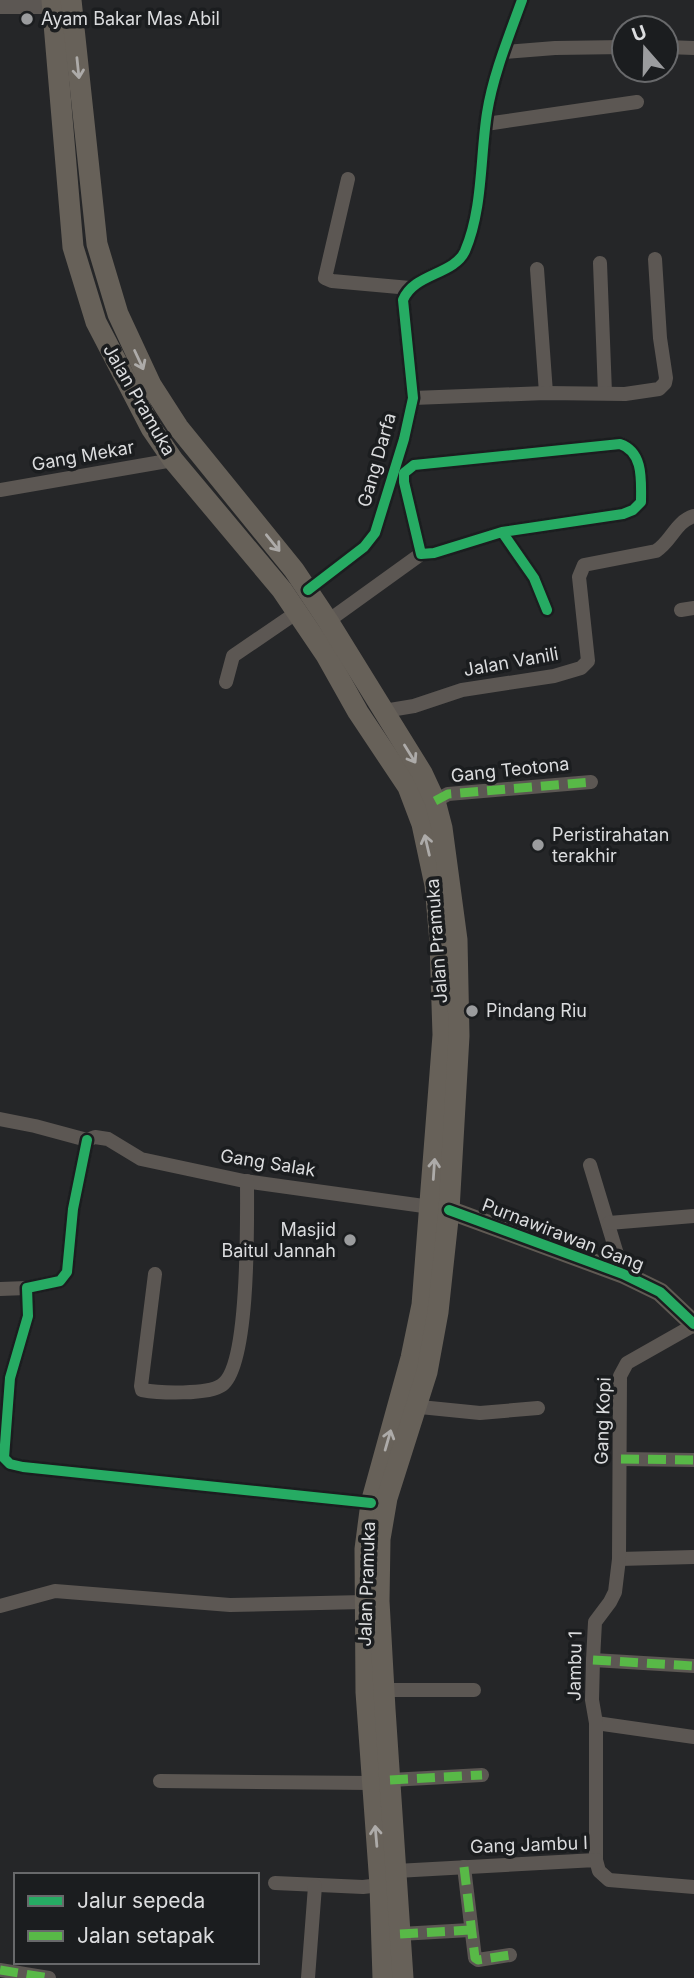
<svg xmlns="http://www.w3.org/2000/svg" width="694" height="1978" viewBox="0 0 694 1978" font-family="Inter,sans-serif">
<style>
.lines{fill:none;stroke-linecap:round;stroke-linejoin:round}
.street{stroke:#5c5753;stroke-width:14}
.secondary{stroke:#605a53;stroke-width:19}
.primary{stroke:#676159;stroke-width:21}
.quiet{stroke:#58b947;stroke-width:9;stroke-dasharray:18 9;stroke-linecap:butt}
.cycleway-casing{stroke:#1b1d1f;stroke-width:15}
.cycleway{stroke:#26ab63;stroke-width:10}
.oneway{stroke:#adaba9}
.poi-dot{fill:#9b9c9e;stroke:#1b1d1f;stroke-width:2.5}
.labels{text-anchor:middle;stroke-width:7;stroke-linejoin:round;paint-order:stroke}
.poi-label{font-size:18px;fill:#dbdcde;stroke:#1b1d1f;text-anchor:start}
.street-label{font-size:18px;fill:#dbdcde;stroke:#1b1d1f}
</style>
<rect width="100%" height="100%" fill="#252628"/>
<g class="lines">
<g class="street">
<path d="M0 7H53"/>
<path d="M666 47 694 48"/>
<path d="M504 52 555 48 624 47"/>
<path d="M486 124 637 102"/>
<path d="M348 179 325 278 332 281 410 288"/>
<path d="M600 263 605 393"/>
<path d="M537 269 546 393"/>
<path d="M413 398 546 393 625 394 659 389 665 383 666 378 660 338 655 259"/>
<path d="M0 490 173 460"/>
<path d="M502 532 623 514 633 510 641 502C641 481 644 452 620 444L414 465 404 473V482L421 554 434 553 502 532 534 578 547 610"/>
<path d="M308 590 364 547 375 533 404 439 413 398 403 300C414 273 454 275 465 251 483 209 480 158 487 113 493 75 509 36 522 0"/>
<path d="M681 610 694 608"/>
<path d="M328 621 421 554"/>
<path d="M226 682 233 656 296 613"/>
<path d="M384 711 414 706 462 690 554 676 581 668 588 661 579 577 584 565 656 551C672 541 675 522 694 516"/>
<path d="M435 801 448 794 591 782"/>
<path d="M0 1119 35 1126 87 1140 95 1137 108 1139 141 1159 244 1181 438 1208"/>
<path d="M87 1140 73 1209 67 1272 60 1281 27 1288 28 1316 10 1378 4 1458 10 1464 23 1467 371 1503"/>
<path d="M590 1165 623 1274"/>
<path d="M609 1223 694 1216"/>
<path d="M155 1274 141 1386 142 1390C159 1393 208 1395 222 1385 250 1365 247 1218 247 1181"/>
<path d="M0 1289 27 1288"/>
<path d="M410 1406 480 1413 538 1408"/>
<path d="M621 1459 694 1460"/>
<path d="M619 1559 694 1557"/>
<path d="M0 1606 55 1591 230 1605 364 1602"/>
<path d="M593 1660 694 1666"/>
<path d="M378 1690H474"/>
<path d="M596 1723 694 1737"/>
<path d="M390 1780 482 1775"/>
<path d="M160 1781 372 1783"/>
<path d="M596 1860V1723L592 1700 593 1660 595 1622 610 1602 615 1592 619 1559 620 1376 627 1363 694 1325"/>
<path d="M464 1867 475 1958 478 1960 510 1955"/>
<path d="M396 1871 596 1860 599 1871 609 1880 694 1887"/>
<path d="M275 1883 363 1887 380 1885"/>
<path d="M400 1934 470 1930"/>
<path d="M0 1970 49 1978"/>
<path d="M308 1978 315 1886"/>
</g>
<path class="secondary" d="M449 1210 623 1274 660 1292 694 1324"/>
<g class="primary">
<path d="M52 0 73 247 96 322 151 428 173 460 282 590 326 655 358 712 408 787 422 824 435 885 440 942 443 1035 422 1305 411 1358 371 1503 365 1549 366 1692 380 1885 383 1978"/>
<path d="M71 0 97 244 118 314 151 385 178 427 294 570 328 621 422 773 435 801 442 828 457 940 459 1036 449 1210 438 1312 427 1372 387 1498 380 1539 379 1601 385 1709 403 1978"/>
</g>
<g class="quiet">
<path d="M435 801 448 794 591 782"/>
<path d="M621 1459 694 1460"/>
<path d="M593 1660 694 1666"/>
<path d="M390 1780 482 1775"/>
<path d="M464 1867 475 1958 478 1960 510 1955"/>
<path d="M400 1934 470 1930"/>
<path d="M0 1970 49 1978"/>
</g>
<g class="cycleway-casing">
<g id="cycleway">
<path d="M502 532 623 514 633 510 641 502C641 481 644 452 620 444L414 465 404 473V482L421 554 434 553 502 532 534 578 547 610"/>
<path d="M308 590 364 547 375 533 404 439 413 398 403 300C414 273 454 275 465 251 483 209 480 158 487 113 493 75 509 36 522 0"/>
<path d="M87 1140 73 1209 67 1272 60 1281 27 1288 28 1316 10 1378 4 1458 10 1464 23 1467 371 1503"/>
<path d="M449 1210 623 1274 660 1292 694 1324"/>
</g>
</g>
<use href="#cycleway" class="cycleway"/>
</g>
<defs><path id="oneway-shaft" d="M-6 0H5M1.5-3L5.5 0L1.5 3" fill="none" stroke-width="1.6" stroke-linecap="round" stroke-linejoin="round" transform="scale(1.75)"/></defs>
<g class="oneway">
<use href="#oneway-shaft" transform="translate(78 68) rotate(84)"/>
<use href="#oneway-shaft" transform="translate(139 360) rotate(65)"/>
<use href="#oneway-shaft" transform="translate(273 543) rotate(51)"/>
<use href="#oneway-shaft" transform="translate(410 754) rotate(58)"/>
<use href="#oneway-shaft" transform="translate(427 845) rotate(-103)"/>
<use href="#oneway-shaft" transform="translate(434 1169) rotate(-86)"/>
<use href="#oneway-shaft" transform="translate(388 1440) rotate(-74)"/>
<use href="#oneway-shaft" transform="translate(376 1836) rotate(-95)"/>
</g>
<g class="poi-dot">
<circle cx="27" cy="19" r="7"/>
<circle cx="538" cy="845" r="7"/>
<circle cx="472" cy="1011" r="7"/>
<circle cx="350" cy="1240" r="7"/>
</g>
<g class="labels">
<g class="poi-label">
<text x="41" y="25">Ayam Bakar Mas Abil</text>
<text x="552" y="841">Peristirahatan<tspan x="552" dy="21">terakhir</tspan></text>
<text x="486" y="1017">Pindang Riu</text>
<text x="336" y="1236" text-anchor="end">Masjid<tspan x="336" dy="21">Baitul Jannah</tspan></text>
</g>
<g class="street-label">
<text transform="translate(139 400) rotate(60)" y="6">Jalan Pramuka</text>
<text transform="translate(83 456) rotate(-10)" y="6">Gang Mekar</text>
<text transform="translate(377 460) rotate(-74)" y="6">Gang Darfa</text>
<text transform="translate(511 662) rotate(-10)" y="6">Jalan Vanili</text>
<text transform="translate(510 770) rotate(-6)" y="6">Gang Teotona</text>
<text transform="translate(437 941) rotate(-94)" y="6">Jalan Pramuka</text>
<text transform="translate(268 1163) rotate(9)" y="6">Gang Salak</text>
<text transform="translate(563 1235) rotate(21)" y="6">Purnawirawan Gang</text>
<text transform="translate(603 1421) rotate(-88)" y="6">Gang Kopi</text>
<text transform="translate(367 1584) rotate(-88)" y="6">Jalan Pramuka</text>
<text transform="translate(575 1666) rotate(-89)" y="6">Jambu 1</text>
<text transform="translate(529 1845) rotate(-2)" y="6">Gang Jambu I</text>
</g>
</g>
<rect x="14" y="1873" width="245" height="91" fill="#1b1d1f" stroke="#68696b" stroke-width="2"/>
<rect x="28" y="1896" width="35" height="10" fill="#26ab63" stroke="#68696b" stroke-width="2"/>
<text x="77" y="1908" font-size="21" fill="#dbdcde">Jalur sepeda</text>
<rect x="28" y="1931" width="35" height="10" fill="#58b947" stroke="#68696b" stroke-width="2"/>
<text x="77" y="1943" font-size="21" fill="#dbdcde">Jalan setapak</text>
<g transform="translate(645 49) rotate(340)"><circle r="33" fill="#1b1d1f" stroke="#68696b" stroke-width="2"/>
<path d="M0-5L12 26L0 18L-12 26Z" fill="#9b9c9e"/>
<text y="-10" font-size="19" font-weight="bold" text-anchor="middle" fill="#dbdcde">U</text>
</g>
</svg>
